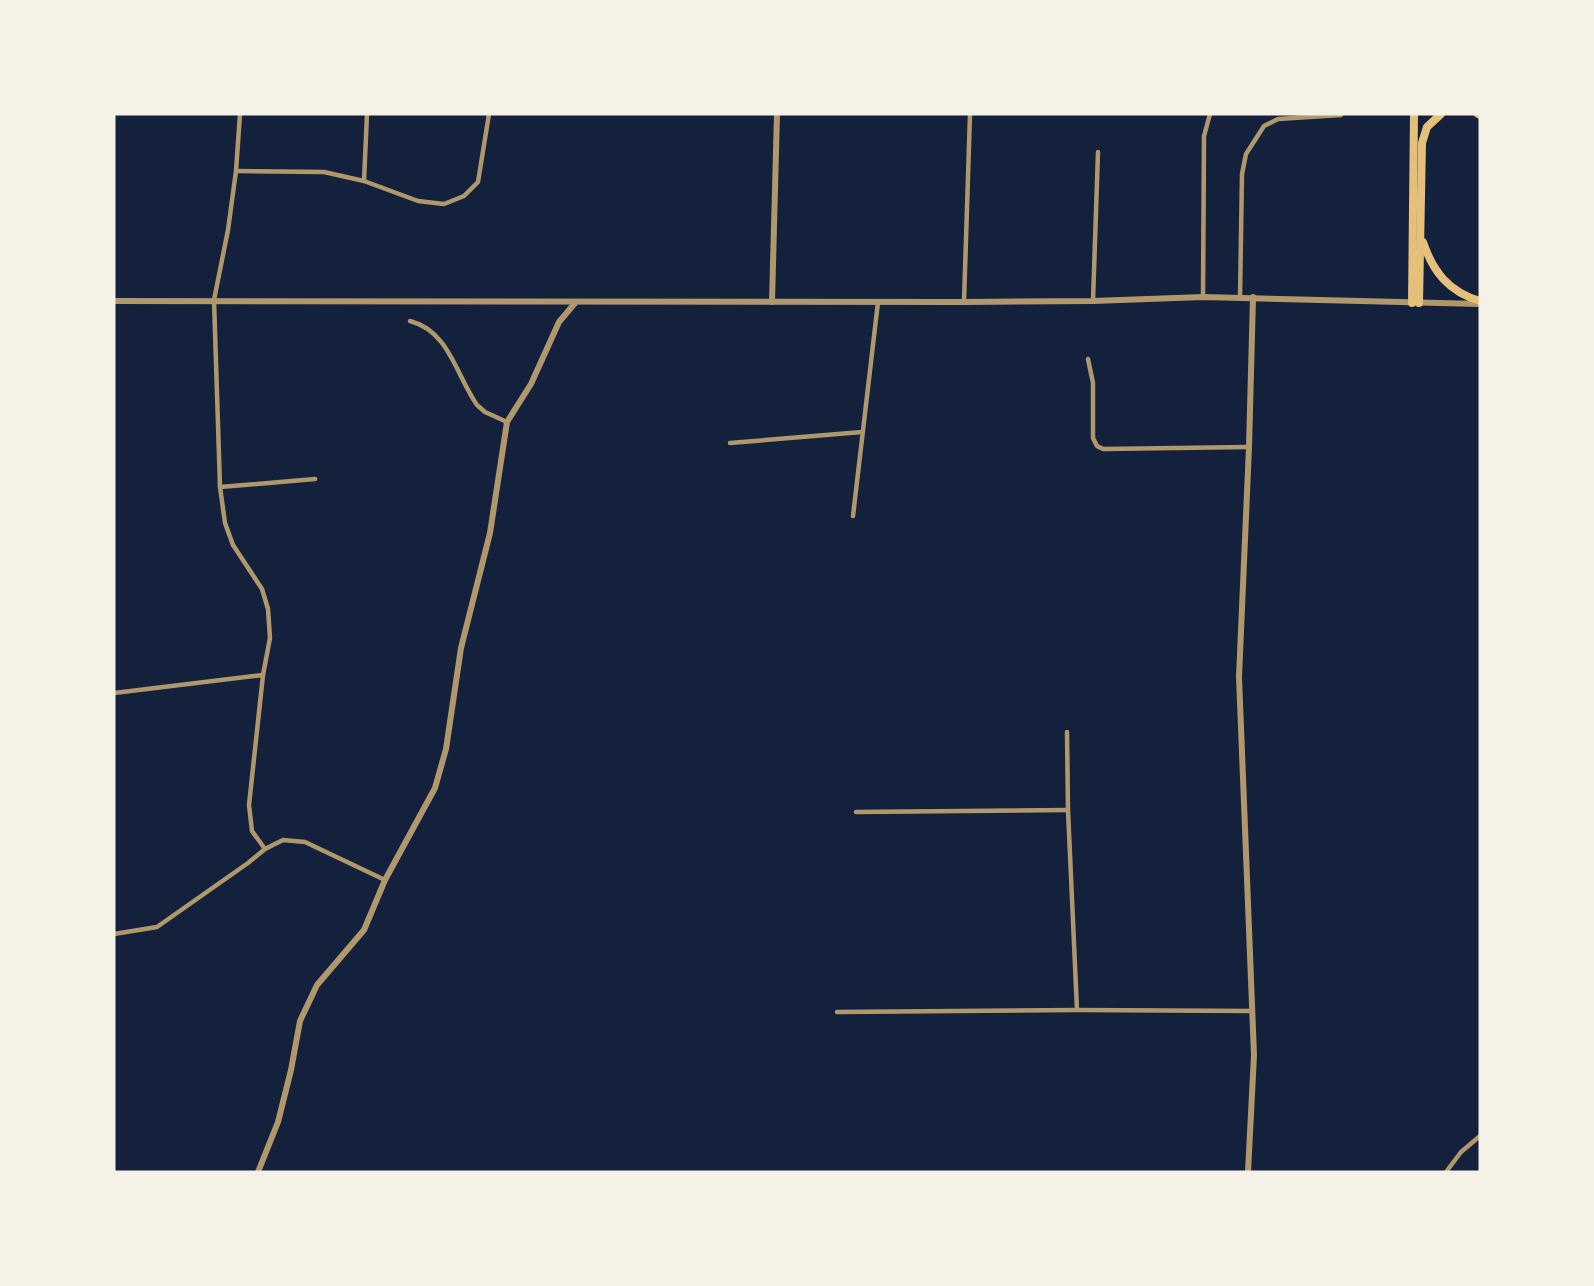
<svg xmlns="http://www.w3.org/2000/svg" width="1594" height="1286" viewBox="0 0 1594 1286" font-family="Mulish,sans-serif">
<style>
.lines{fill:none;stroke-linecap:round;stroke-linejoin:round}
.minor{stroke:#b1986c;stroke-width:4.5}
.tertiary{stroke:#b1986c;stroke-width:6}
.motorway{stroke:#e5c07b;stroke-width:8}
</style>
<rect width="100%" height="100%" fill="#14213d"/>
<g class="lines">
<g class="minor">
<path d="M240 114 236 171 228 230 214 300 220 487 225 523 233 545 262 589 268 609 270 638 263 675 249 805 252 831 265 849"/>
<path d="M236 171 324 172 364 181 418 201 444 204 464 196 478 182 489 114"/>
<path d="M364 181 367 114"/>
<path d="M1203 297 1204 136 1210 114"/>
<path d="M1240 297 1242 174 1246 154 1264 126 1278 119 1341 115"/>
<path d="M1093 301 1098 152"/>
<path d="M964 302 970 114"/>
<path d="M410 321C449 331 456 375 477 405L485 412 507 422"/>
<path d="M1088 359 1093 383V438L1097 446 1103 449 1249 447"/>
<path d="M730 443 862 432"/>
<path d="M220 487 315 479"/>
<path d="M853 516 878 302"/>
<path d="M114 693 263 675"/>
<path d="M1067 732 1068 810 1077 1010"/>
<path d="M856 812 1068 810"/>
<path d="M114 934 157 927 248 863 265 849 283 840 305 842 385 880"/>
<path d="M837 1012 1077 1010 1253 1011"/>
<path d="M1446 1172 1461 1152 1480 1136"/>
</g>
<g class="tertiary">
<path d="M114 301 964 302 1093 301 1203 297 1480 304"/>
<path d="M772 302 777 114"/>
<path d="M258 1172 278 1122 291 1070 300 1021 317 985 364 930 385 880 435 788 446 749 461 648 490 533 507 422 531 384 559 322 575 303"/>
<path d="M1248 1172 1254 1055 1239 677 1249 447 1253 297"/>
</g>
<g class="motorway">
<path d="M1478 114 1480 115"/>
<path d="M1423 242C1433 272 1449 292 1480 301"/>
<path d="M1412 303 1414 114"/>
<path d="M1419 303 1422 143 1427 127 1441 114"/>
</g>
</g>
<rect width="1594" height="1286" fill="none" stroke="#f6f1e7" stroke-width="231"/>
</svg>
